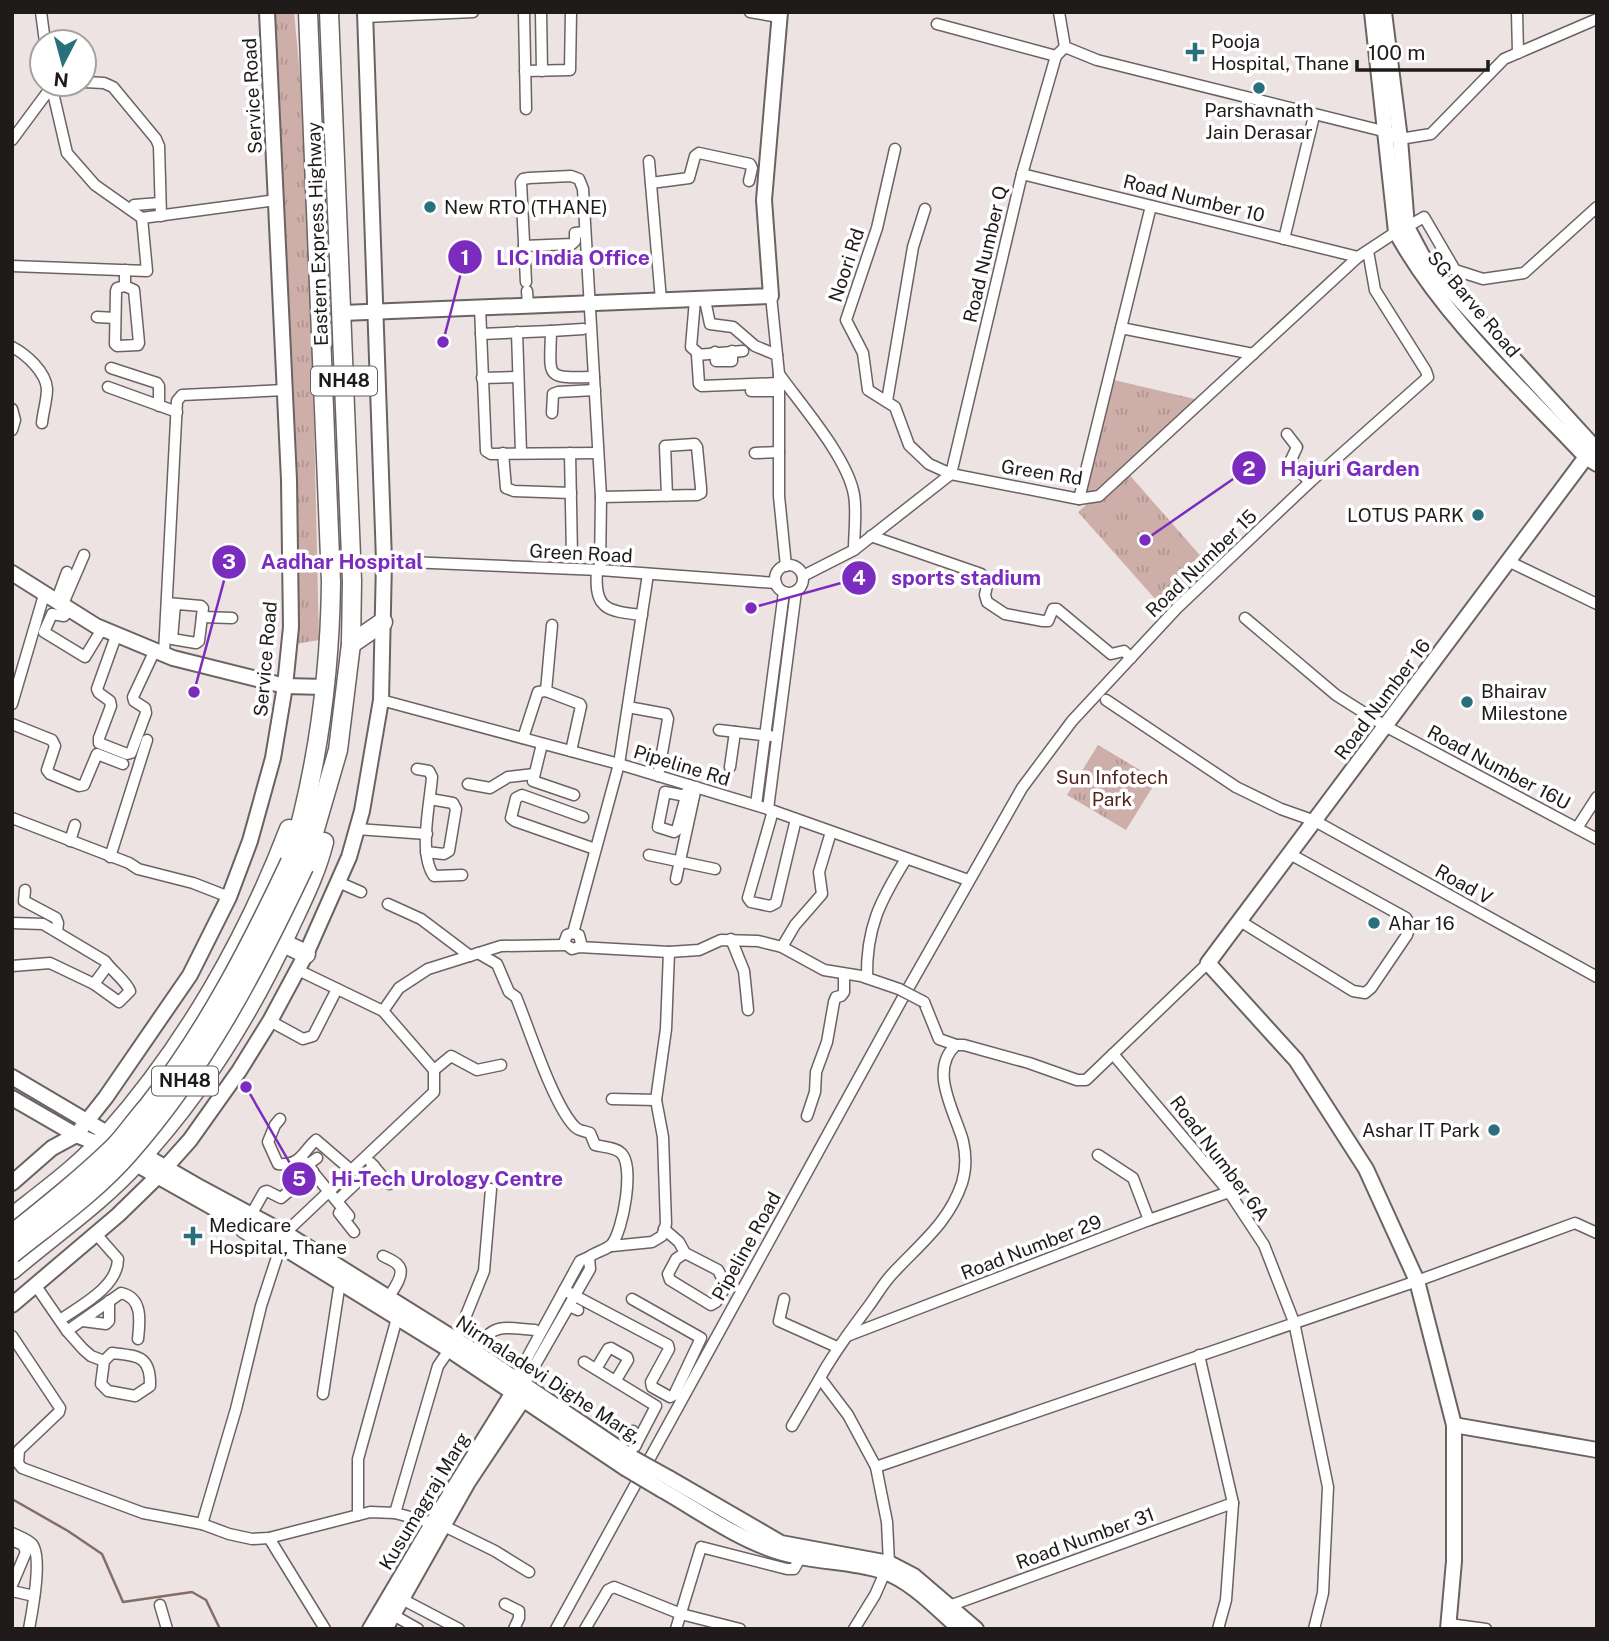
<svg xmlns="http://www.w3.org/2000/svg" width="1609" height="1641" viewBox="0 0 1609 1641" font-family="'Public Sans',sans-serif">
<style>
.park{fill:url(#park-tufts)}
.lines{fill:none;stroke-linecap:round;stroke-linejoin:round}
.stream{stroke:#856d68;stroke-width:2.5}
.street-casing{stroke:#6b6362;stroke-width:13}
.secondary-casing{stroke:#6b6362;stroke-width:18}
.highway-casing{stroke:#6b6362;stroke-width:21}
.street{stroke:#fff;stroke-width:10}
.secondary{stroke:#fff;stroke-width:14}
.highway{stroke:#fff;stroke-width:18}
.street-bridge-casing{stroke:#6b6362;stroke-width:13;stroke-linecap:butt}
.secondary-bridge-casing{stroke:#6b6362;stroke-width:18;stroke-linecap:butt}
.highway-bridge-casing{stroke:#6b6362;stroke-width:21;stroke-linecap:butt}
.street-bridge{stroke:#fff;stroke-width:10}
.secondary-bridge{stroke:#fff;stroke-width:14}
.highway-bridge{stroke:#fff;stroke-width:18}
.poi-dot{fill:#29707d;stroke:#fff;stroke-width:2.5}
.labels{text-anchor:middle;stroke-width:7;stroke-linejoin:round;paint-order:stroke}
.shield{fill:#fff;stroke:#625f5f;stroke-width:2}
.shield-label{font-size:18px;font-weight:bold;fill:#1e1b1a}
.poi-label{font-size:19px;fill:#1e1b1a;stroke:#fff;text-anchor:start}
.street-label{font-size:19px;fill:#1e1b1a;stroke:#fff}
.park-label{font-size:19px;fill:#52241c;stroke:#fff}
.leader{fill:none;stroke:#7b2cbf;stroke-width:2.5}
.callout-dot{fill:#7b2cbf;stroke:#fff;stroke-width:2.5}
.mark-label{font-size:21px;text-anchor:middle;font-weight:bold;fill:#fff}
.callout-label{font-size:21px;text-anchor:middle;font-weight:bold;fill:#7b2cbf;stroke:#fff;stroke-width:7;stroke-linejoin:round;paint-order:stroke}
</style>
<defs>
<pattern id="park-tufts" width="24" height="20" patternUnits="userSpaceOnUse" patternTransform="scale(1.75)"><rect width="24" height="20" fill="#cdaea8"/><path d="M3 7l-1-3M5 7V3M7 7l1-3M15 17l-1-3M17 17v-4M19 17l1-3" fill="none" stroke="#b09590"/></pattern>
</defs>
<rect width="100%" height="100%" fill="#ede3e2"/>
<g class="park">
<path d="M271 12H294L308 161 319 640 296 644Z"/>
<path d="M1114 380 1199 400 1095 493 1084 495Z"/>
<path d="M1126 471 1212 569 1165 610 1078 512Z"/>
<path d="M1098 745 1157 780 1126 830 1067 795Z"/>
</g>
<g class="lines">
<path class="stream" d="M12 1499 68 1531 102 1554 123 1602 192 1592 206 1600 220 1629"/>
<g class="street-casing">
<g id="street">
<path d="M41 12 45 42"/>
<path d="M524 12 526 109"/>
<path d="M541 12 542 71"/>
<path d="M750 12 779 17"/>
<path d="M1059 12 1065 47 1097 60 1387 132 1400 139 1431 134 1504 59 1597 19"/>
<path d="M1517 12 1518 53"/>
<path d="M365 17 473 12"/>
<path d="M937 24 1056 56"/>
<path d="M525 71 570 70 571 12"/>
<path d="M84 82 104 83 113 87 156 139 159 146 161 216"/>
<path d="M51 84 67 153 95 185 142 218"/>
<path d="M12 140 52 86 66 84"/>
<path d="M895 149 877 228 846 320 863 353 868 390 895 407 909 445 929 464 951 474 1022 174 1056 56 1065 47"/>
<path d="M649 161 661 300"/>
<path d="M1022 174 1358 257"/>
<path d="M651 183 689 178 695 156 699 153 750 164 752 168 749 181"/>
<path d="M134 205 160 203"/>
<path d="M142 218 276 200"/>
<path d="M1407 227 1424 217 1455 270 1483 279 1524 273 1597 207"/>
<path d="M1284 239 1314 116"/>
<path d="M524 246 572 244 575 241V233L585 232"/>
<path d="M12 266 147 271 142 218"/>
<path d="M125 270V286L134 290 139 343 138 345 117 346 115 344 116 291 117 288 125 286"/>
<path d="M526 282 521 182 523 179 529 178 571 176 579 179 583 189 601 497 600 570"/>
<path d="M527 291 528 305"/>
<path d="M771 296 779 374V496L786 566"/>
<path d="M695 300 691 347 699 354"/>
<path d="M705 300 710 324 733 327 755 346 777 355"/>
<path d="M480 307 486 451 491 454 598 453"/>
<path d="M97 317 115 318"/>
<path d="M1121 328 1253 354"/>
<path d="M583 329 551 331C550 379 544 378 594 377"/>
<path d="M517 332 521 453"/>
<path d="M481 334 551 331"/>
<path d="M12 347C26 354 46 372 47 389 47 400 43 412 42 423"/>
<path d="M743 351 697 355 699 384 702 386 779 383"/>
<path d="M715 352 716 361H732V351"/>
<path d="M111 368 157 383 159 386V406"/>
<path d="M779 374C801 405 848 458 854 495 857 512 854 532 854 550"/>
<path d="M482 378 518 377"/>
<path d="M108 387 177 412"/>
<path d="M751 391H779"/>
<path d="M887 401 913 247 925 209"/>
<path d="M12 409 15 420 12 430"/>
<path d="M552 413 553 394 558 392 595 390"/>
<path d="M1287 434 1297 447 1290 462 1310 482"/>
<path d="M503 453 506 488 514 491 571 493"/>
<path d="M570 453 572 556"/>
<path d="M755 453 779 452"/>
<path d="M601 497 697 495 701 493V488L697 447 695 444 665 446 667 496"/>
<path d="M1079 499 1151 206"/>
<path d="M871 536 981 574 988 580 985 595 987 602 1005 614 1043 621H1048L1053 609H1057L1111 654 1124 651 1131 658"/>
<path d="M384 561 600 570 776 583"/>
<path d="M1508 561 1597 604"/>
<circle cx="789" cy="579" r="14"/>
<path d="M597 570C594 609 606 611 642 615"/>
<path d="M803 576 854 550 951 474 1079 499 1099 496 1358 257 1396 232"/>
<path d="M56 602 67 572"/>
<path d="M167 603 201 606 203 608 199 641 196 643 172 639 175 604"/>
<path d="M62 606 84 555"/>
<path d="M69 610 64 616 52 614 44 632 85 657 102 629"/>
<path d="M202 617 232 618"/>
<path d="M1245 618 1336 695 1385 726 1597 839"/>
<path d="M116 636 97 689 99 693 110 701 111 706 99 738V743L127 754 131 753 146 713 145 708 134 701 133 697 155 650"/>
<path d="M164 654 177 401 182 395 285 390"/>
<path d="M546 691 552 625"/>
<path d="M381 700 619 764 768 809 968 880"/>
<path d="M1106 700 1236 787 1281 809 1315 821 1597 977"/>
<path d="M12 704 44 595"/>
<path d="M628 707 666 714 668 719 658 776"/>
<path d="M12 724 52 740 55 746 47 770 50 774 79 786 84 785 97 754 123 764"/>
<path d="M719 730 770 736"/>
<path d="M523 738 538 692 546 691 580 704 581 706 571 751"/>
<path d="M542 744 533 781 574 795"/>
<path d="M730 767 735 732"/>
<path d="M417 769 429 771 432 777C430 804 418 854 434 876L462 875"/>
<path d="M468 784 490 788 508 777 534 774"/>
<path d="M686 796 665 792 658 827 674 832 677 830 689 785"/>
<path d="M756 805 784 592"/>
<path d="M768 809 796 591"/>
<path d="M773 811 748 898 751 902 770 906 776 903 796 819"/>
<path d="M583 817 522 795 516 798 511 818 515 821 595 849"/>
<path d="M12 818 129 863 138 869 193 883 229 897"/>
<path d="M1577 828 1597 797"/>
<path d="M357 829 427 834"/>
<path d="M70 841 75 825"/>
<path d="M426 852 444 854 449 851 456 809 453 803 430 799"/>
<path d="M649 855 715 869"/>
<path d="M110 857 147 740"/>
<path d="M676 879 696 787"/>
<path d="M338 882 361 892"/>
<path d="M25 890 24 901 56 918 58 923 57 932"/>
<path d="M388 904 421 919 470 956"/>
<path d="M1240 921 1353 991 1365 993 1371 988 1407 935 1410 925 1406 918 1290 854"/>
<path d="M12 923 43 924 105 961C112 971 126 981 130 991L119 1002 94 984 108 965"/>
<path d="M573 933 619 764 648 574"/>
<path d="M731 939 744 971 748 1010"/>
<path d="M579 947 581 943 579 935 573 933 567 935 564 943 572 949 579 947 669 952 666 1029 656 1100 663 1137 666 1224 662 1236 652 1242 612 1246"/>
<path d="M782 947 795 925 822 894 819 872 831 832"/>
<path d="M669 952 699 950 721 940 758 941 782 947 824 970 861 976 899 989"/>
<path d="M478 953 497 964 509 992 516 997C529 1028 553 1105 575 1127 579 1131 585 1131 590 1133L595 1145C602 1147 615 1147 621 1153 635 1166 623 1230 612 1244 607 1250 595 1252 589 1257"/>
<path d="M12 966 50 963 94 984"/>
<path d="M867 978C866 928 880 901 906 859"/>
<path d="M924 1002 939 1039 956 1045"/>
<path d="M383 1011 399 988 428 969 501 946 565 945"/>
<path d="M270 1021 303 1039 313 1036 337 989"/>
<path d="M1113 1054 1229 1192 1264 1245 1294 1322 1328 1487 1323 1593 1314 1629"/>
<path d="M434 1070 451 1056 477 1070 501 1065"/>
<path d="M612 1099 656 1100"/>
<path d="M807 1116 815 1092 816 1072 827 1042 834 1002 836 997 841 996 844 992V974"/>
<path d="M280 1119 275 1125 268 1142 278 1164C301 1166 303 1151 316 1140L352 1171"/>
<path d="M1098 1155 1133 1178 1149 1220"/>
<path d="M302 1159 349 1216"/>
<path d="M371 1163 389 1184"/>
<path d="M313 1171 309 1167 310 1163 317 1158"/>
<path d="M337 1201 374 1166"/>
<path d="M339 1213 354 1232"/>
<path d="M251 1215 264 1192 267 1191 281 1198 294 1187 289 1174 304 1162"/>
<path d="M664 1229 679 1242 685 1253 718 1270 726 1286 716 1302 711 1305 670 1280 668 1274 676 1259 685 1253"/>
<path d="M283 1239 285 1233 434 1092V1070L383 1011 298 970"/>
<path d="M383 1256C387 1258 395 1261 398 1265 407 1274 391 1293 385 1302"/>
<path d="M36 1286 67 1331 121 1293C143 1298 140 1321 138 1339"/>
<path d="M564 1290 668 1345 669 1349 651 1382 652 1387 670 1397 674 1395 701 1338 632 1299"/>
<path d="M784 1299 779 1321 837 1347"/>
<path d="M569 1306 578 1310"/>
<path d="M60 1320C80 1306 118 1287 118 1259L96 1234"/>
<path d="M83 1321 106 1324 109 1321V1301"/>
<path d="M67 1331 83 1349 91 1356 104 1361 112 1353C137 1356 151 1355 150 1386L135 1396 108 1391 101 1384 104 1361"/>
<path d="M12 1336 60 1408 59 1412 19 1450 18 1463 22 1468 143 1513 202 1524 229 1534 252 1539 269 1538 370 1512 395 1513 444 1526 495 1551 529 1572"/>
<path d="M847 1336 1149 1220 1229 1192"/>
<path d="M1199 1355 1233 1503 1226 1600 1218 1629"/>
<path d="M471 1356C494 1323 496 1327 535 1330"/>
<path d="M584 1362 656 1406 630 1456"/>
<path d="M596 1369 608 1349 611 1348 627 1357 628 1360 616 1380"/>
<path d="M515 1380 580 1261 589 1257 590 1269 523 1386"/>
<path d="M323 1394 340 1282"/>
<path d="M792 1426 820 1378"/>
<path d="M633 1431 632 1440 636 1445"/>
<path d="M876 1467 1417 1281 1575 1223 1597 1233"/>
<path d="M395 1513 438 1366 456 1340 484 1271 491 1189"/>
<path d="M358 1515V1459L397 1318"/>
<path d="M202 1524 236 1409 261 1306 277 1257 276 1253 242 1232"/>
<path d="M12 1533C18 1536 27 1539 32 1544 43 1557 32 1612 29 1629"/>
<path d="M269 1538 325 1629"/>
<path d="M12 1585 26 1552 23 1545 16 1542"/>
<path d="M12 1591 34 1596"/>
<path d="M398 1597 459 1629"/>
<path d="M505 1604 519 1611V1618L514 1629"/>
<path d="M160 1605 167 1629"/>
<path d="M949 1606 1233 1503"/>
<path d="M388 1612 418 1629"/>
<path d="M1449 1624 1486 1629"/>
<path d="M556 1629 901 1001 1022 788 1072 721 1177 608 1310 482 1428 377 1426 371 1375 290 1368 251"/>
<path d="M585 1629 608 1590 614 1587 681 1614 740 1629"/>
<path d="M676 1629 701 1547 787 1569H794L800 1558"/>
<path d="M854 1629 875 1595 889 1563 887 1522 876 1467 848 1415 820 1378C834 1352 851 1330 868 1307 877 1295 884 1282 894 1272 921 1243 949 1222 962 1183 966 1170 966 1154 963 1141 955 1112 928 1070 956 1045H964L1029 1063 1077 1080H1086L1208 963"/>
</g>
</g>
<g class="secondary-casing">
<g id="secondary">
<path d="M1372 12 1396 232C1442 316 1521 388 1586 457L1597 464"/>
<path d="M1384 12 1400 139 1407 227 1424 259 1439 277 1597 450"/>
<path d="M342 313 771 296 764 200 780 12"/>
<path d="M12 573 96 626 173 658 285 686 325 687"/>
<path d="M12 1077 117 1139"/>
<path d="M12 1098 76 1135 107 1147"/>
<path d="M137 1151 201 1188 285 1233 474 1351 633 1458"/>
<path d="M127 1159 281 1246 448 1349 625 1468"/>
<path d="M12 1183 52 1148 76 1135 106 1097 190 975 229 897 250 841 273 758 285 686 291 627 289 480 267 12"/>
<path d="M12 1305 118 1215 157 1177 190 1140 239 1071 270 1021 306 954 349 857 362 811 381 700 384 561 365 12"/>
<path d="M1454 1425 1597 1450"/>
<path d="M669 1478 781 1543 889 1563 914 1576 976 1629"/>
<path d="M662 1490C699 1511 736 1538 776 1551 811 1563 848 1560 882 1571 912 1581 937 1609 960 1629"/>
<path d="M370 1629 442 1507 512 1394"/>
<path d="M385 1629 468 1482 522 1401"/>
<path d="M1448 1629 1454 1561V1425L1417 1281 1366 1169 1296 1060 1208 963 1586 457"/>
</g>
</g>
<g class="highway-casing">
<g id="highway">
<path d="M351 644 383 622"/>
<path d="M290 862C317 771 330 677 331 582L308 12"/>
<path d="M304 867 338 750 351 644 352 581 329 12"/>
<path d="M283 943 306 954"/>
<path d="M12 1217C45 1191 81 1165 108 1134 186 1046 247 939 289 829"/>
<path d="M12 1270C54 1234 100 1203 137 1162 199 1095 250 1013 288 931 302 901 316 874 324 842"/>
</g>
</g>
<use href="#street" class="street"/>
<use href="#secondary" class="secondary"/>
<use href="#highway" class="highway"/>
<g class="street-bridge-casing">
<path id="street-bridge" d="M899 989 924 1002"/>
</g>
<g class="secondary-bridge-casing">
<g id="secondary-bridge">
<path d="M633 1458 669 1478"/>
<path d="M625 1468 662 1490"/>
</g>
</g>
<g class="highway-bridge-casing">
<g id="highway-bridge">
<path d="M12 1234C47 1206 82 1178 114 1147 126 1135 136 1119 148 1106 207 1031 250 947 290 862"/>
<path d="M12 1254C52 1222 96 1191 129 1153 204 1068 256 969 304 867"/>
</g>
</g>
<use href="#street-bridge" class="street-bridge"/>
<use href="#secondary-bridge" class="secondary-bridge"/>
<use href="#highway-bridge" class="highway-bridge"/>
</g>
<g class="poi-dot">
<path d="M1191.5 41.5h7v7h7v7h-7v7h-7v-7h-7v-7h7z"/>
<circle cx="1259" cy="88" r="7"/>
<circle cx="430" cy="207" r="7"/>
<circle cx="1478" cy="515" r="7"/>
<circle cx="1467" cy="702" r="7"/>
<circle cx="1374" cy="923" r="7"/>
<circle cx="1494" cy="1130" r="7"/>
<path d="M189.5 1225.5h7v7h7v7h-7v7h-7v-7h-7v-7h7z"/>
</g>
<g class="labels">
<g class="shield">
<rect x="311" y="366.5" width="66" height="29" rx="5"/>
<rect x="152" y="1066.5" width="66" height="29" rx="5"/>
</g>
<g class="shield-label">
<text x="344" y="387">NH48</text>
<text x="185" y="1087">NH48</text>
</g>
<g class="poi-label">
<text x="1211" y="48">Pooja<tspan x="1211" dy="22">Hospital, Thane</tspan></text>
<text x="1259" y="117" text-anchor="middle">Parshavnath<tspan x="1259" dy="22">Jain Derasar</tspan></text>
<text x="444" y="214">New RTO (THANE)</text>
<text x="1464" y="522" text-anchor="end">LOTUS PARK</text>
<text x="1481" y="698">Bhairav<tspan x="1481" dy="22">Milestone</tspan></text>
<text x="1388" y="930">Ahar 16</text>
<text x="1480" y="1137" text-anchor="end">Ashar IT Park</text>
<text x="209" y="1232">Medicare<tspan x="209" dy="22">Hospital, Thane</tspan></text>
</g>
<g class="street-label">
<text transform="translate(252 96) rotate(-93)" y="7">Service Road</text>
<text transform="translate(1194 198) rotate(14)" y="7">Road Number 10</text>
<text transform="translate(317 234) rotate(-92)" y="7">Eastern Express Highway</text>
<text transform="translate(985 254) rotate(-77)" y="7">Road Number Q</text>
<text transform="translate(846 265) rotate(-72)" y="7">Noori Rd</text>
<text transform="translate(1474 304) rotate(50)" y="7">SG Barve Road</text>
<text transform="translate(1042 472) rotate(9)" y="7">Green Rd</text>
<text transform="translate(581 553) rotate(3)" y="7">Green Road</text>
<text transform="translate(1201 563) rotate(-44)" y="7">Road Number 15</text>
<text transform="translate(265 659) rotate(-85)" y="7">Service Road</text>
<text transform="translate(1382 699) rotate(-53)" y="7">Road Number 16</text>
<text transform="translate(682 765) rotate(17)" y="7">Pipeline Rd</text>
<text transform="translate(1499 767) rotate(28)" y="7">Road Number 16U</text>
<text transform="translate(1464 884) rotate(29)" y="7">Road V</text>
<text transform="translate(1220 1158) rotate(53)" y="7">Road Number 6A</text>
<text transform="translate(746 1246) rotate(-61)" y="7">Pipeline Road</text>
<text transform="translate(1031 1247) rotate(-21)" y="7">Road Number 29</text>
<text transform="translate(549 1379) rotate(33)" y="7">Nirmaladevi Dighe Marg,</text>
<text transform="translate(424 1501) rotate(-59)" y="7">Kusumagraj Marg</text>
<text transform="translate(1085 1538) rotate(-20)" y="7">Road Number 31</text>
</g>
<g class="park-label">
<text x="1112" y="784">Sun Infotech<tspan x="1112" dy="22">Park</tspan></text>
</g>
</g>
<path class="leader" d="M443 342L465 257M1145 540L1249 468M194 692L229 562M751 608L859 578M246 1087L299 1179"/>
<g class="callout-dot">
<circle cx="443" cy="342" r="7"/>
<circle cx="1145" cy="540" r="7"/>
<circle cx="194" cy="692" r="7"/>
<circle cx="751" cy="608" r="7"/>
<circle cx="246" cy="1087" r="7"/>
<circle cx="465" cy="257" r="18"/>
<circle cx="1249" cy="468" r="18"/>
<circle cx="229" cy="562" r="18"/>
<circle cx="859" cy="578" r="18"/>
<circle cx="299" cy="1179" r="18"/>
</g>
<g class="mark-label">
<text x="465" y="265">1</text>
<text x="1249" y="476">2</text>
<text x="229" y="569">3</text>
<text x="859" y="585">4</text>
<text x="299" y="1186">5</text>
</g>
<g class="callout-label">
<text x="573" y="265">LIC India Office</text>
<text x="1350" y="476">Hajuri Garden</text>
<text x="342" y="569">Aadhar Hospital</text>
<text x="966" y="585">sports stadium</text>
<text x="447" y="1186">Hi-Tech Urology Centre</text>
</g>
<rect width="1609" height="1641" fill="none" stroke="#1e1b1a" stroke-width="28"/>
<g transform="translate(63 63) rotate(186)"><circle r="33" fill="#ffffff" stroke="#a5a4a3" stroke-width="2"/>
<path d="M0-5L12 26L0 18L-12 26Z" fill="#29707d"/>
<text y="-10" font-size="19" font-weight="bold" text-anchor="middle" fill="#1e1b1a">N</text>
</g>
<path d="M1357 60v10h131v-10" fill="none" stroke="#1e1b1a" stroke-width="3.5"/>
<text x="1368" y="60" font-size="21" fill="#1e1b1a" stroke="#ffffff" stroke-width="5" paint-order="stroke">100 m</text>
</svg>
